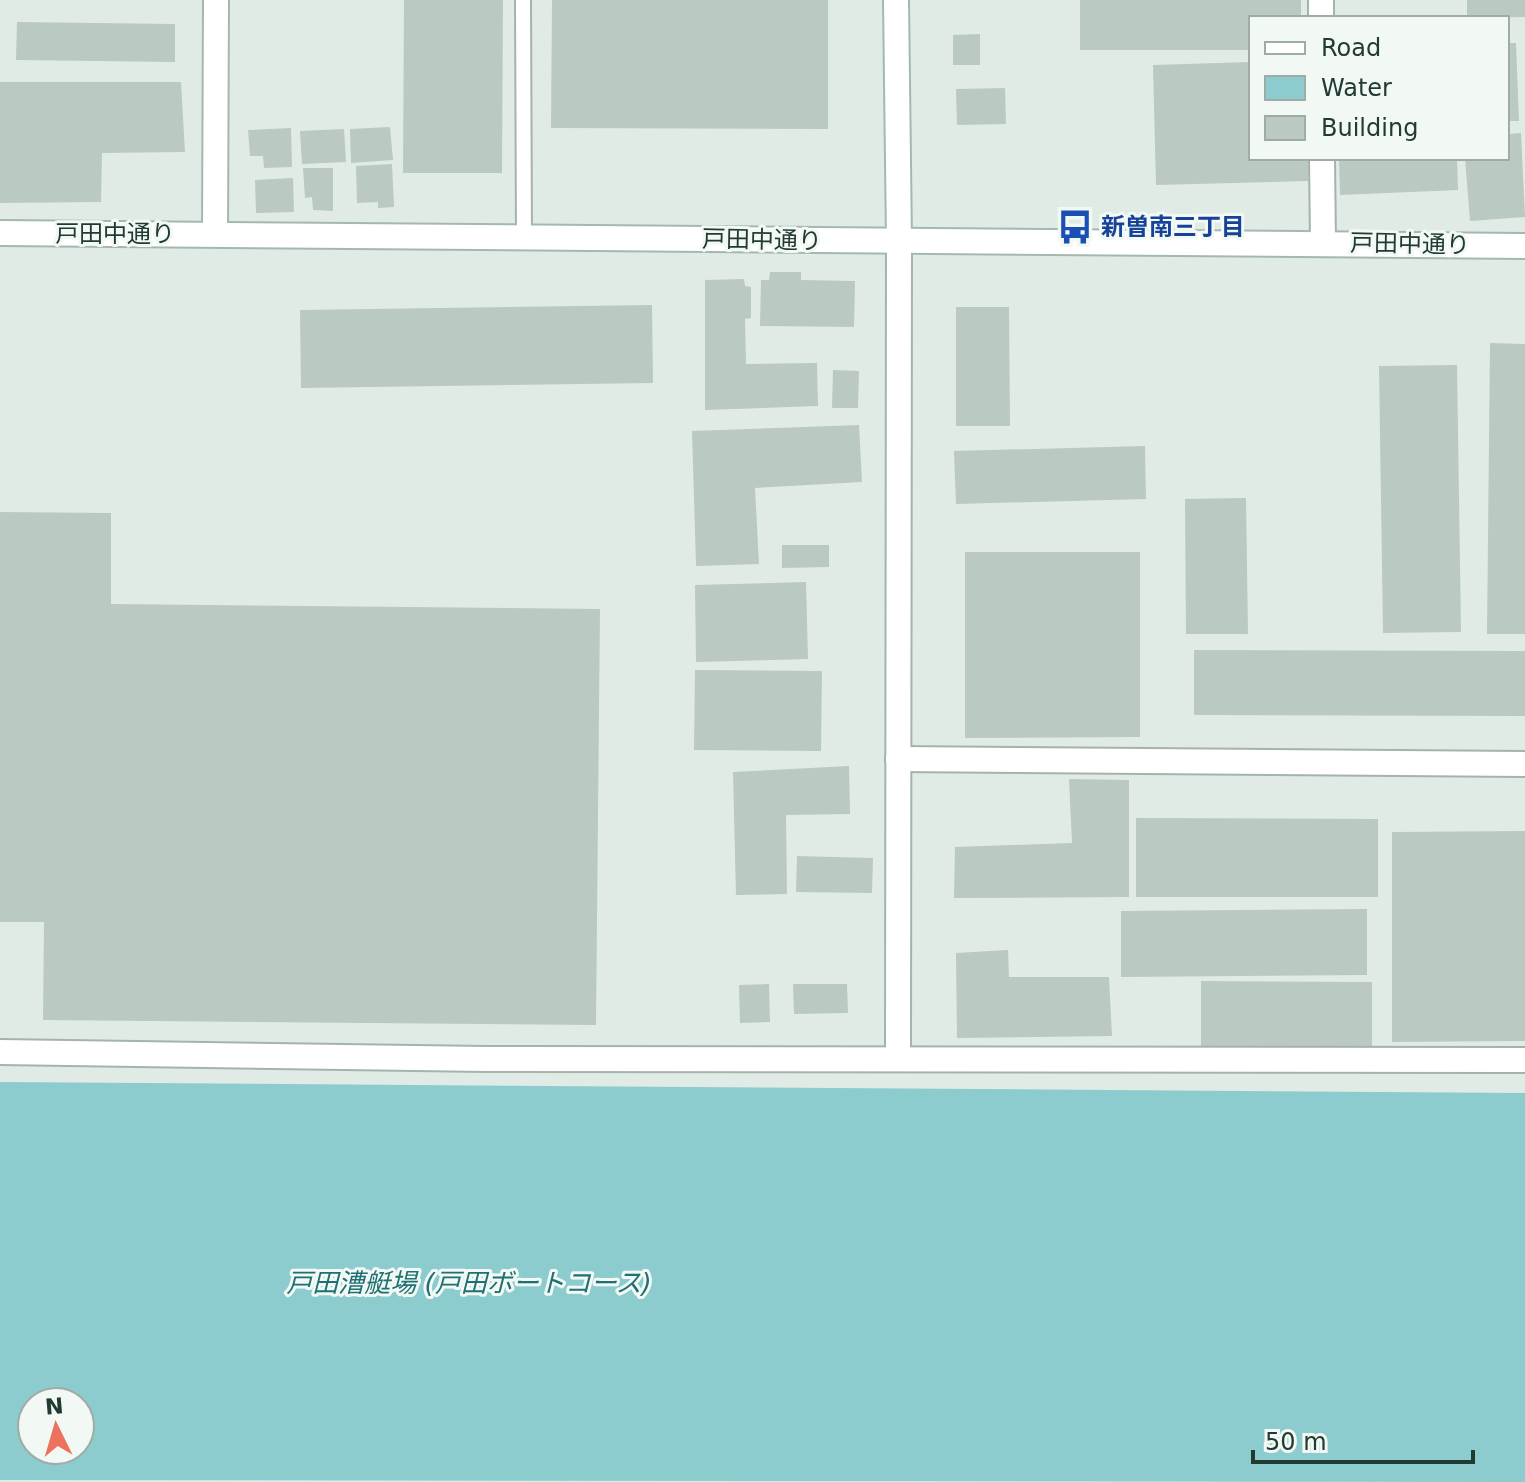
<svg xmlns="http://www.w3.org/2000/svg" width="1525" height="1482" viewBox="0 0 1525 1482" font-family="'DejaVu Sans','Noto Sans JP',sans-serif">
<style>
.water{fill:#8cccce;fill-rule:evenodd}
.building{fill:#bac9c1}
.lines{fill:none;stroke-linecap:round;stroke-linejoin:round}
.lane-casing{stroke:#a4b3ac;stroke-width:18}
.street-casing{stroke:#a4b3ac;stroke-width:28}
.secondary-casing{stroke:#a3b9af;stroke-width:28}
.lane{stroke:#fff;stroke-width:14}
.street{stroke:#fff;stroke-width:24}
.secondary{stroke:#fff;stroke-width:24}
.labels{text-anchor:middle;stroke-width:6;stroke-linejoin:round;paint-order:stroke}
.transit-label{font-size:24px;font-weight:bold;fill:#164399;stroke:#f2f8f4;text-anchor:start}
.street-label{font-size:24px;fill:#223b32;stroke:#f2f8f4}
.water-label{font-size:26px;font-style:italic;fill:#1f7074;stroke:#f2f8f4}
</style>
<rect width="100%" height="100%" fill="#e1ebe6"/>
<path class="water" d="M0 1082 1525 1093V1482L0 1480ZM32 1402H80V1450H32Z"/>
<g class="building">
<path d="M404 0H503L502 173H403Z"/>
<path d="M552 0H828V129L551 128Z"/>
<path d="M1080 0H1301V18H1251V50H1080Z"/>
<path d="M1467 0H1525V17L1467 18Z"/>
<path d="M17 22 175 24V62L16 60Z"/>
<path d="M980 34V65H953V35Z"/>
<path d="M1507 43H1516L1519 121H1507Z"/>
<path d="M1251 62V158H1308V181L1156 185 1153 65Z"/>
<path d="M0 82H181L185 152 102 153 101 202 0 203Z"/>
<path d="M1005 88 1006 124 957 125 956 89Z"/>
<path d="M390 127 393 160 351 163 350 129Z"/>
<path d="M291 128 292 167 264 168 263 156H250L248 130Z"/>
<path d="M344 129 346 162 302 164 300 131Z"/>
<path d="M1521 133 1525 217 1470 221 1465 158H1507V134Z"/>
<path d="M1339 158H1457L1458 190 1340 195Z"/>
<path d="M392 164 394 207 378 208V202L357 203 356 166Z"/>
<path d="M303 168H333V211L313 210 312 197 305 198Z"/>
<path d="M293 178 294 212 256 213 255 180Z"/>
<path d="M770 272H801V280L855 281 854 327 760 326 761 280H769Z"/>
<path d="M744 279 745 286 751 287V318L745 319 746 364 817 363 818 406 705 410V280Z"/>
<path d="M652 305 653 383 301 388 300 310Z"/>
<path d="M956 307H1009L1010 426H956Z"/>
<path d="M1490 343 1525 344V634H1487Z"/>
<path d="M1457 365 1461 632 1383 633 1379 366Z"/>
<path d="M833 370 859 371 858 408H832Z"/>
<path d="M859 425 862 482 755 488 759 564 696 566 692 431Z"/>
<path d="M1145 446 1146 499 956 504 954 451Z"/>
<path d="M1246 498 1248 634H1186L1185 499Z"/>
<path d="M0 512 111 513V604L600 609 596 1025 43 1020 44 922H0Z"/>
<path d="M782 545H829V567L782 568Z"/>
<path d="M965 552H1140V737L965 738Z"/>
<path d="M806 582 808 659 696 662 695 585Z"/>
<path d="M1194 650 1525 651V716L1194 715Z"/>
<path d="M695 670 822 671 821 751 694 750Z"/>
<path d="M849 766 850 814 786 815 787 894 736 895 733 772Z"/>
<path d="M1069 779 1129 780V897L954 898 955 847 1072 843Z"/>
<path d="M1136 818 1378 819V897H1136Z"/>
<path d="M1525 831V1041L1392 1042V832Z"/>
<path d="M797 856 873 858 872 893 796 892Z"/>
<path d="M1367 909V975L1121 977V911Z"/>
<path d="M1008 950 1009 977H1109L1112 1036 957 1038 956 953Z"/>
<path d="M1201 981 1372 982V1053L1201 1052Z"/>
<path d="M769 984 770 1022 740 1023 739 985Z"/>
<path d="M793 984H847L848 1013 794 1014Z"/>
</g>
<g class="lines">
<g class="lane-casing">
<path id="lane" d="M523 0 524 238"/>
</g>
<g class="street-casing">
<g id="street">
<path d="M1321 0V18"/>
<path d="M1322 158 1323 244"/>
<path d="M898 759 1525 764"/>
<path d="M0 1052 486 1059 1525 1060"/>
<path d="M898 1057 899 241"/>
</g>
</g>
<g class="secondary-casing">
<g id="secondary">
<path d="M896 0 899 241"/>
<path d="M0 233 1525 246"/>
<path d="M215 234 216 0"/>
</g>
</g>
<use href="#lane" class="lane"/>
<use href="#street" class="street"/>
<use href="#secondary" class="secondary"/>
</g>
<defs>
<g id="bus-bare" transform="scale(2.76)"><path d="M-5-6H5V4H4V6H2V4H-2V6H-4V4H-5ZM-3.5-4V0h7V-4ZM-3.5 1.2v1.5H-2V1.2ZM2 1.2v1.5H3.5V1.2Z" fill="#1a4fb4" stroke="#f2f8f4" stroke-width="2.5" paint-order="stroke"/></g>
</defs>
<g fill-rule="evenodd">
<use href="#bus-bare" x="1075" y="227"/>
</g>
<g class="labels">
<g class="transit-label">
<text x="1101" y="235">新曽南三丁目</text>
</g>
<g class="street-label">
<text x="115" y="242">戸田中通り</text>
<text transform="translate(762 240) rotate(1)" y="8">戸田中通り</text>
<text transform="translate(1410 244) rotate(1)" y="8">戸田中通り</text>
</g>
<g class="water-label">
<text x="469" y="1292">戸田漕艇場 (戸田ボートコース)</text>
</g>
</g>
<rect x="1249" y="16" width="260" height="144" fill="#f2f8f4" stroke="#9faca6" stroke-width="2"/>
<rect x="1265" y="42" width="40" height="12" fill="#ffffff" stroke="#9faca6" stroke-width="2"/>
<text x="1321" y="56" font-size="24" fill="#223b32">Road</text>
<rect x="1265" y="76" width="40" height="24" fill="#8cccce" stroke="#9faca6" stroke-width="2"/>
<text x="1321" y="96" font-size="24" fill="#223b32">Water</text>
<rect x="1265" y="116" width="40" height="24" fill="#bac9c1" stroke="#9faca6" stroke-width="2"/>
<text x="1321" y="136" font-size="24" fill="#223b32">Building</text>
<g transform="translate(56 1426) rotate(355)"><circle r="38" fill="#f2f8f4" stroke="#9faca6" stroke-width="2"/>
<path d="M0-6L14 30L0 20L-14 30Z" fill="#ec715f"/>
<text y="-12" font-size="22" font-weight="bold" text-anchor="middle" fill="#223b32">N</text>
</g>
<path d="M1253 1450v12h220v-12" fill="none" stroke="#223b32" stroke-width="4"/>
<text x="1265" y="1450" font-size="24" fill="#223b32" stroke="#f2f8f4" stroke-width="6" paint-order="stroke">50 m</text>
</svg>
